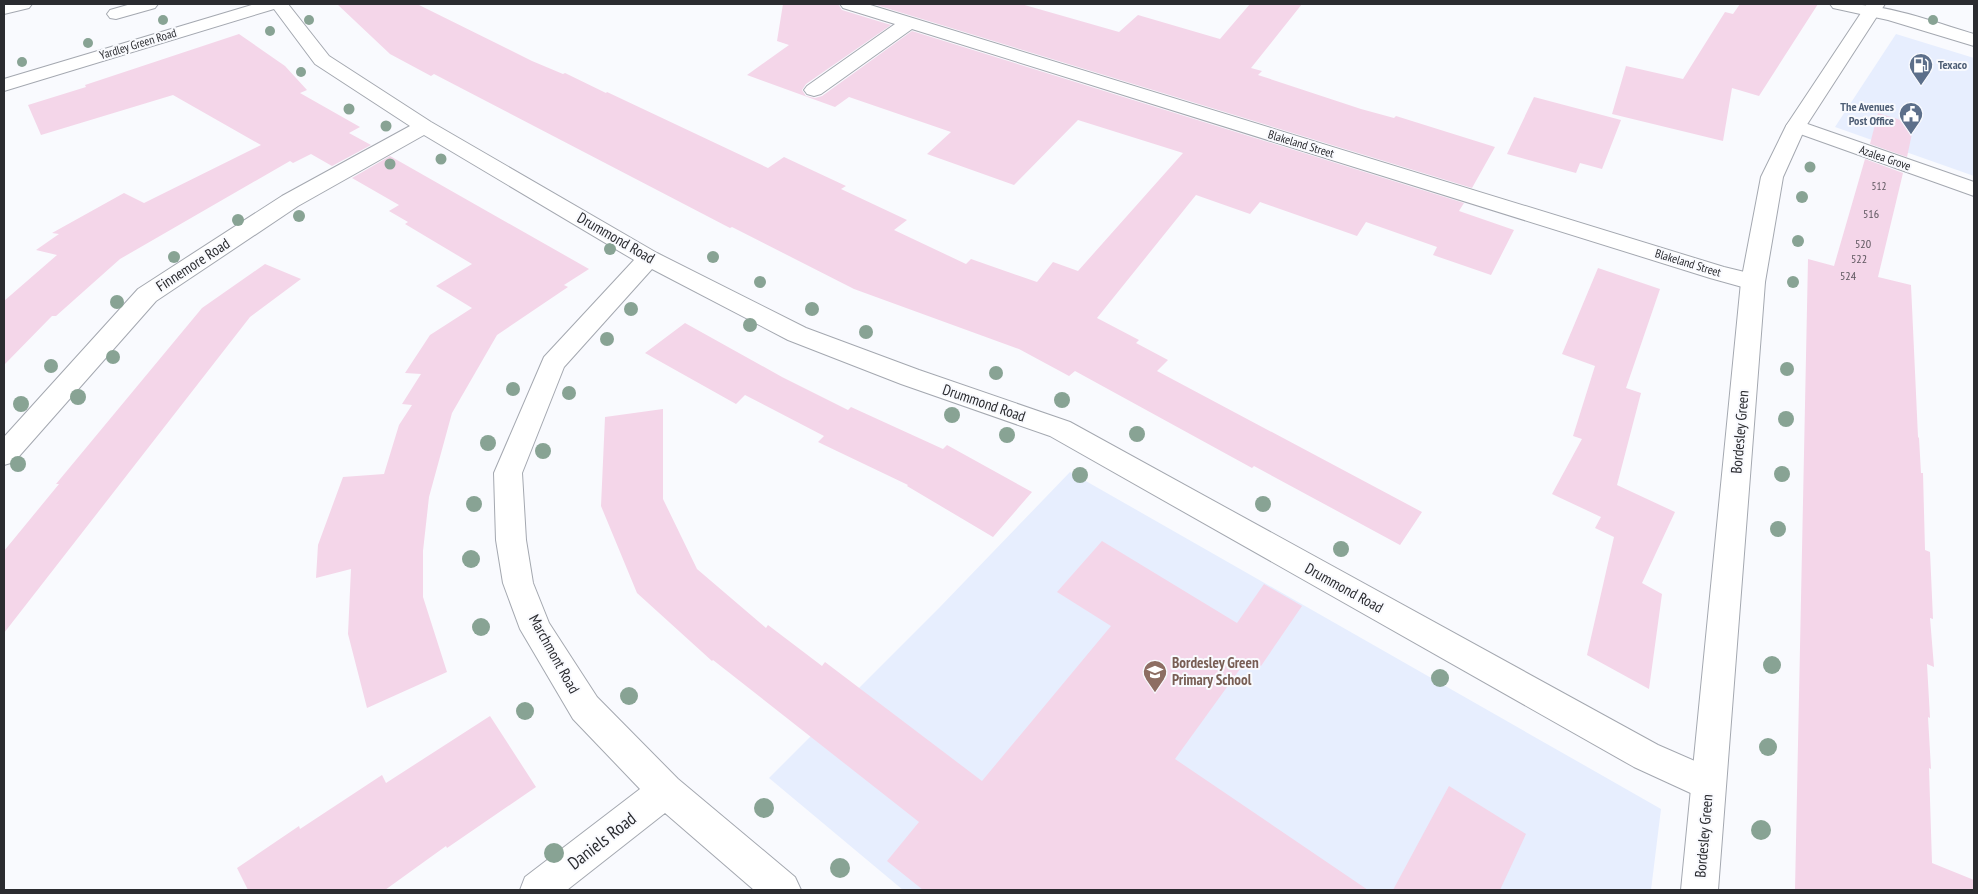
<svg xmlns="http://www.w3.org/2000/svg" width="1978" height="894" viewBox="0 0 1978 894" font-family="'PT Sans Narrow',sans-serif">
<style>
.built{fill:#e7eefe}
.building{fill:#f4d6e9}
.lines{fill:none;stroke-linecap:round;stroke-linejoin:round}
.minor-casing{stroke:#a4a8b0;stroke-width:2}
.major-casing{stroke:#a4a8b0;stroke-width:2}
.minor{fill:#fff;fill-rule:evenodd}
.major{fill:#fff;fill-rule:evenodd}
.tree{fill:#88a394}
.labels{text-anchor:middle;stroke-width:4;stroke-linejoin:round;paint-order:stroke}
.far-number-label{font-size:11px;fill:#5d565e}
.far-street-label{font-size:12px;fill:#2b2c30;stroke:#f9fafe}
.far-service-label{font-size:12px;font-weight:bold;fill:#4e5e75;stroke:#f9fafe;text-anchor:start}
.number-label{font-size:12px;fill:#5d565e}
.street-label{font-size:15px;fill:#2b2c30;stroke:#f9fafe}
.education-label{font-size:15px;font-weight:bold;fill:#785e54;stroke:#f9fafe;text-anchor:start}
.near-street-label{font-size:18px;fill:#2b2c30;stroke:#f9fafe}
</style>
<rect width="100%" height="100%" fill="#f9fafe"/>
<g class="built">
<path d="M1896 34 1974 58V176L1835 127Z"/>
<path d="M1070 472 1661 809 1651 890H903L769 778 939 608Z"/>
</g>
<g class="building">
<path d="M337 4H417L532 61 563 74 565 73 606 93 607 92 768 168 784 157 846 186 841 189 907 220 894 230 966 264 971 259 1037 282 1053 262 1078 271 1183 153 1078 120 1014 185 927 154 951 132 849 97 835 107 747 75 789 45 777 41 783 4H838L842 10 891 25 806 84 802 90 806 96 815 98 822 96 912 31 1464 203 1459 211 1514 230 1491 275 1433 255 1437 247 1366 222 1357 236 1260 202 1250 214 1196 195 1097 318 1139 340 1136 343 1168 360 1157 371 1422 512 1400 545 1254 466 1252 468 1075 371 1069 376 1019 349 854 289 732 227 730 228 434 74 431 76 390 54Z"/>
<path d="M873 4H1021L1119 32 1138 15 1220 39 1250 4H1302L1251 68 1262 71 1258 75 1361 109 1394 118 1396 116 1495 147 1472 188Z"/>
<path d="M1740 4H1818L1759 96 1732 88 1723 141 1612 114 1626 66 1683 79 1725 12 1733 14Z"/>
<path d="M239 34 285 66 307 90 300 93 360 127 349 133 371 145 332 166 311 154 293 163 290 161 120 259 56 316H52L4 365V301L57 255 36 250 59 234 52 233 124 193 144 203 261 145 173 95 41 135 28 105 86 87 85 85Z"/>
<path d="M1534 97 1621 120 1602 169 1580 163 1576 173 1507 154Z"/>
<path d="M1878 113 1914 124 1907 157 1870 144Z"/>
<path d="M390 156 589 269 564 285 568 287 497 335 452 413 429 497 423 551V597L447 672 367 708 348 634 351 569 316 578 318 545 343 477 384 474 399 425 412 405 402 404 421 374 405 373 430 335 472 308 436 286 472 264 405 224 408 222 389 211 399 205 352 178Z"/>
<path d="M1865 159 1903 173 1878 277 1911 285 1918 437 1919 438 1921 473H1923L1925 550 1930 552 1933 619 1930 618 1934 667 1927 664 1930 718 1928 717 1931 769 1929 768 1932 863 1974 880V890H1795L1808 259 1834 266Z"/>
<path d="M265 264 301 279 250 317 4 633V551L59 484H56L202 308Z"/>
<path d="M1598 268 1660 289 1626 388 1641 393 1617 485 1675 512 1642 583 1662 594 1649 689 1587 655 1614 537 1595 528 1601 517 1552 494 1582 439 1573 436 1595 366 1562 354Z"/>
<path d="M685 323 782 377 848 410 851 407 943 449 947 445 1032 492 993 537 907 486 908 485 818 442 824 436 745 395 736 404 645 353Z"/>
<path d="M663 409V499L697 569 766 628 768 625 822 666 825 662 982 781 1111 626 1057 592 1102 541 1237 623 1264 584 1302 606 1261 666 1248 658 1175 759 1368 890H923L887 861 919 822 713 660 712 661 637 593 601 506 605 417Z"/>
<path d="M490 716 536 787 447 848 446 846 385 890H248L237 868 299 826 300 829 382 775 386 783Z"/>
<path d="M1449 786 1526 834 1500 890H1393Z"/>
</g>
<g class="lines">
<g class="minor-casing">
<g id="minor">
<path d="M4 4H32L29 8 4 14Z"/>
<path d="M131 4H158L155 8 116 19 110 18 107 14 110 10Z"/>
<path d="M255 4H288L329 56 431 122 657 253 806 328 919 370 1070 422 1658 745 1720 772 1725 784 1720 796 1708 801 1634 767 1050 436 901 384 788 340 652 269 564 367 522 473 526 540 533 583 549 623 597 697 678 779 795 877 801 890H754L665 813 567 890H520L525 877 640 789 573 719 520 629 503 583 496 540 494 473 544 357 634 260 424 135 298 206 156 301 14 462 4 465V437L138 289 282 196 410 126 315 64 274 9 4 91V79Z"/>
<path d="M840 4H867L1724 267 1761 276 1765 282 1761 288 1753 290 1710 278 912 29 821 94 814 96 807 94 804 90 807 86 895 24 843 8Z"/>
<path d="M1830 4C1880 1 1927 20 1974 34V46L1888 20 1833 8Z"/>
<path d="M1796 120 1974 182V196L1789 130 1786 126 1789 122Z"/>
</g>
</g>
<g class="major-casing">
<path id="major" d="M1867 4H1885L1806 126 1783 177 1765 282 1718 890H1681L1741 282 1761 177 1786 126Z"/>
</g>
<use href="#minor" class="minor"/>
<use href="#major" class="major"/>
</g>
<g class="tree">
<circle cx="163" cy="20" r="5"/>
<circle cx="309" cy="20" r="5"/>
<circle cx="1933" cy="20" r="5"/>
<circle cx="270" cy="31" r="5"/>
<circle cx="88" cy="43" r="5"/>
<circle cx="22" cy="62" r="5"/>
<circle cx="301" cy="72" r="5"/>
<circle cx="349" cy="109" r="5.5"/>
<circle cx="386" cy="126" r="5.5"/>
<circle cx="441" cy="159" r="5.5"/>
<circle cx="390" cy="164" r="5.5"/>
<circle cx="1810" cy="167" r="5.5"/>
<circle cx="1802" cy="197" r="6"/>
<circle cx="299" cy="216" r="6"/>
<circle cx="238" cy="220" r="6"/>
<circle cx="1798" cy="241" r="6"/>
<circle cx="610" cy="249" r="6"/>
<circle cx="174" cy="257" r="6"/>
<circle cx="713" cy="257" r="6"/>
<circle cx="760" cy="282" r="6"/>
<circle cx="1793" cy="282" r="6"/>
<circle cx="117" cy="302" r="7"/>
<circle cx="631" cy="309" r="7"/>
<circle cx="812" cy="309" r="7"/>
<circle cx="750" cy="325" r="7"/>
<circle cx="866" cy="332" r="7"/>
<circle cx="607" cy="339" r="7"/>
<circle cx="113" cy="357" r="7"/>
<circle cx="51" cy="366" r="7"/>
<circle cx="1787" cy="369" r="7"/>
<circle cx="996" cy="373" r="7"/>
<circle cx="513" cy="389" r="7"/>
<circle cx="569" cy="393" r="7"/>
<circle cx="78" cy="397" r="8"/>
<circle cx="1062" cy="400" r="8"/>
<circle cx="21" cy="404" r="8"/>
<circle cx="952" cy="415" r="8"/>
<circle cx="1786" cy="419" r="8"/>
<circle cx="1137" cy="434" r="8"/>
<circle cx="1007" cy="435" r="8"/>
<circle cx="488" cy="443" r="8"/>
<circle cx="543" cy="451" r="8"/>
<circle cx="18" cy="464" r="8"/>
<circle cx="1782" cy="474" r="8"/>
<circle cx="1080" cy="475" r="8"/>
<circle cx="474" cy="504" r="8"/>
<circle cx="1263" cy="504" r="8"/>
<circle cx="1778" cy="529" r="8"/>
<circle cx="1341" cy="549" r="8"/>
<circle cx="471" cy="559" r="9"/>
<circle cx="481" cy="627" r="9"/>
<circle cx="1772" cy="665" r="9"/>
<circle cx="1440" cy="678" r="9"/>
<circle cx="629" cy="696" r="9"/>
<circle cx="525" cy="711" r="9"/>
<circle cx="1768" cy="747" r="9"/>
<circle cx="764" cy="808" r="10"/>
<circle cx="1761" cy="830" r="10"/>
<circle cx="554" cy="853" r="10"/>
<circle cx="840" cy="868" r="10"/>
</g>
<defs>
<g id="fuel-pin" transform="scale(1.25)"><path d="M0 17L-7.5 6A9.5 9.5 0 1 1 7.5 6Z" fill="#5c6f8a" stroke="#f9fafe"/><path d="M-5.5-6h7V0h2V4h1.3V-2.5L3-4.5l.8-.8L6-3V5H2.5V1h-1V6h-7ZM-4.2-4.7v3.2H.2V-4.7Z" fill="#fff"/></g>
<g id="civic-pin" transform="scale(1.25)"><path d="M0 17L-7.5 6A9.5 9.5 0 1 1 7.5 6Z" fill="#5c6f8a" stroke="#f9fafe"/><path d="M-.6-6.5H3V-4.5H.6V-3L4-1V1h2V6H-6V1h2V-1L-.6-3ZM-1.2 2.5V6h2.4V2.5Z" fill="#fff"/></g>
<g id="school-pin" transform="scale(1.25)"><path d="M0 17L-7.5 6A9.5 9.5 0 1 1 7.5 6Z" fill="#8d6e63" stroke="#f9fafe"/><path d="M0-5L7-2L0 1L-7-2ZM-4 1L0 2.5L4 1V4Q0 6-4 4Z" fill="#fff"/></g>
</defs>
<g fill-rule="evenodd">
<use href="#fuel-pin" x="1921" y="65"/>
<use href="#civic-pin" x="1911" y="114"/>
<use href="#school-pin" x="1155" y="672"/>
</g>
<g class="labels">
<g class="far-number-label">
<text x="1879" y="190">512</text>
</g>
<g class="far-street-label">
<text transform="translate(138 44) rotate(-17)" y="4">Yardley Green Road</text>
<text transform="translate(1301 144) rotate(17)" y="4">Blakeland Street</text>
<text transform="translate(1885 158) rotate(19)" y="4">Azalea Grove</text>
<text transform="translate(1688 263) rotate(17)" y="4">Blakeland Street</text>
</g>
<g class="far-service-label">
<text x="1938" y="69">Texaco</text>
<text x="1894" y="111" text-anchor="end">The Avenues<tspan x="1894" dy="14">Post Office</tspan></text>
</g>
<g class="number-label">
<text x="1871" y="218">516</text>
<text x="1863" y="248">520</text>
<text x="1859" y="263">522</text>
<text x="1848" y="280">524</text>
</g>
<g class="street-label">
<text transform="translate(616 238) rotate(30)" y="5">Drummond Road</text>
<text transform="translate(193 265) rotate(-33)" y="5">Finnemore Road</text>
<text transform="translate(984 403) rotate(19)" y="5">Drummond Road</text>
<text transform="translate(1740 432) rotate(-85)" y="5">Bordesley Green</text>
<text transform="translate(1344 588) rotate(29)" y="5">Drummond Road</text>
<text transform="translate(554 654) rotate(61)" y="5">Marchmont Road</text>
<text transform="translate(1704 836) rotate(-85)" y="5">Bordesley Green</text>
</g>
<g class="education-label">
<text x="1172" y="668">Bordesley Green<tspan x="1172" dy="17">Primary School</tspan></text>
</g>
<g class="near-street-label">
<text transform="translate(602 841) rotate(-38)" y="6">Daniels Road</text>
</g>
</g>
<rect width="1978" height="894" fill="none" stroke="#2b2c30" stroke-width="10"/>
</svg>
